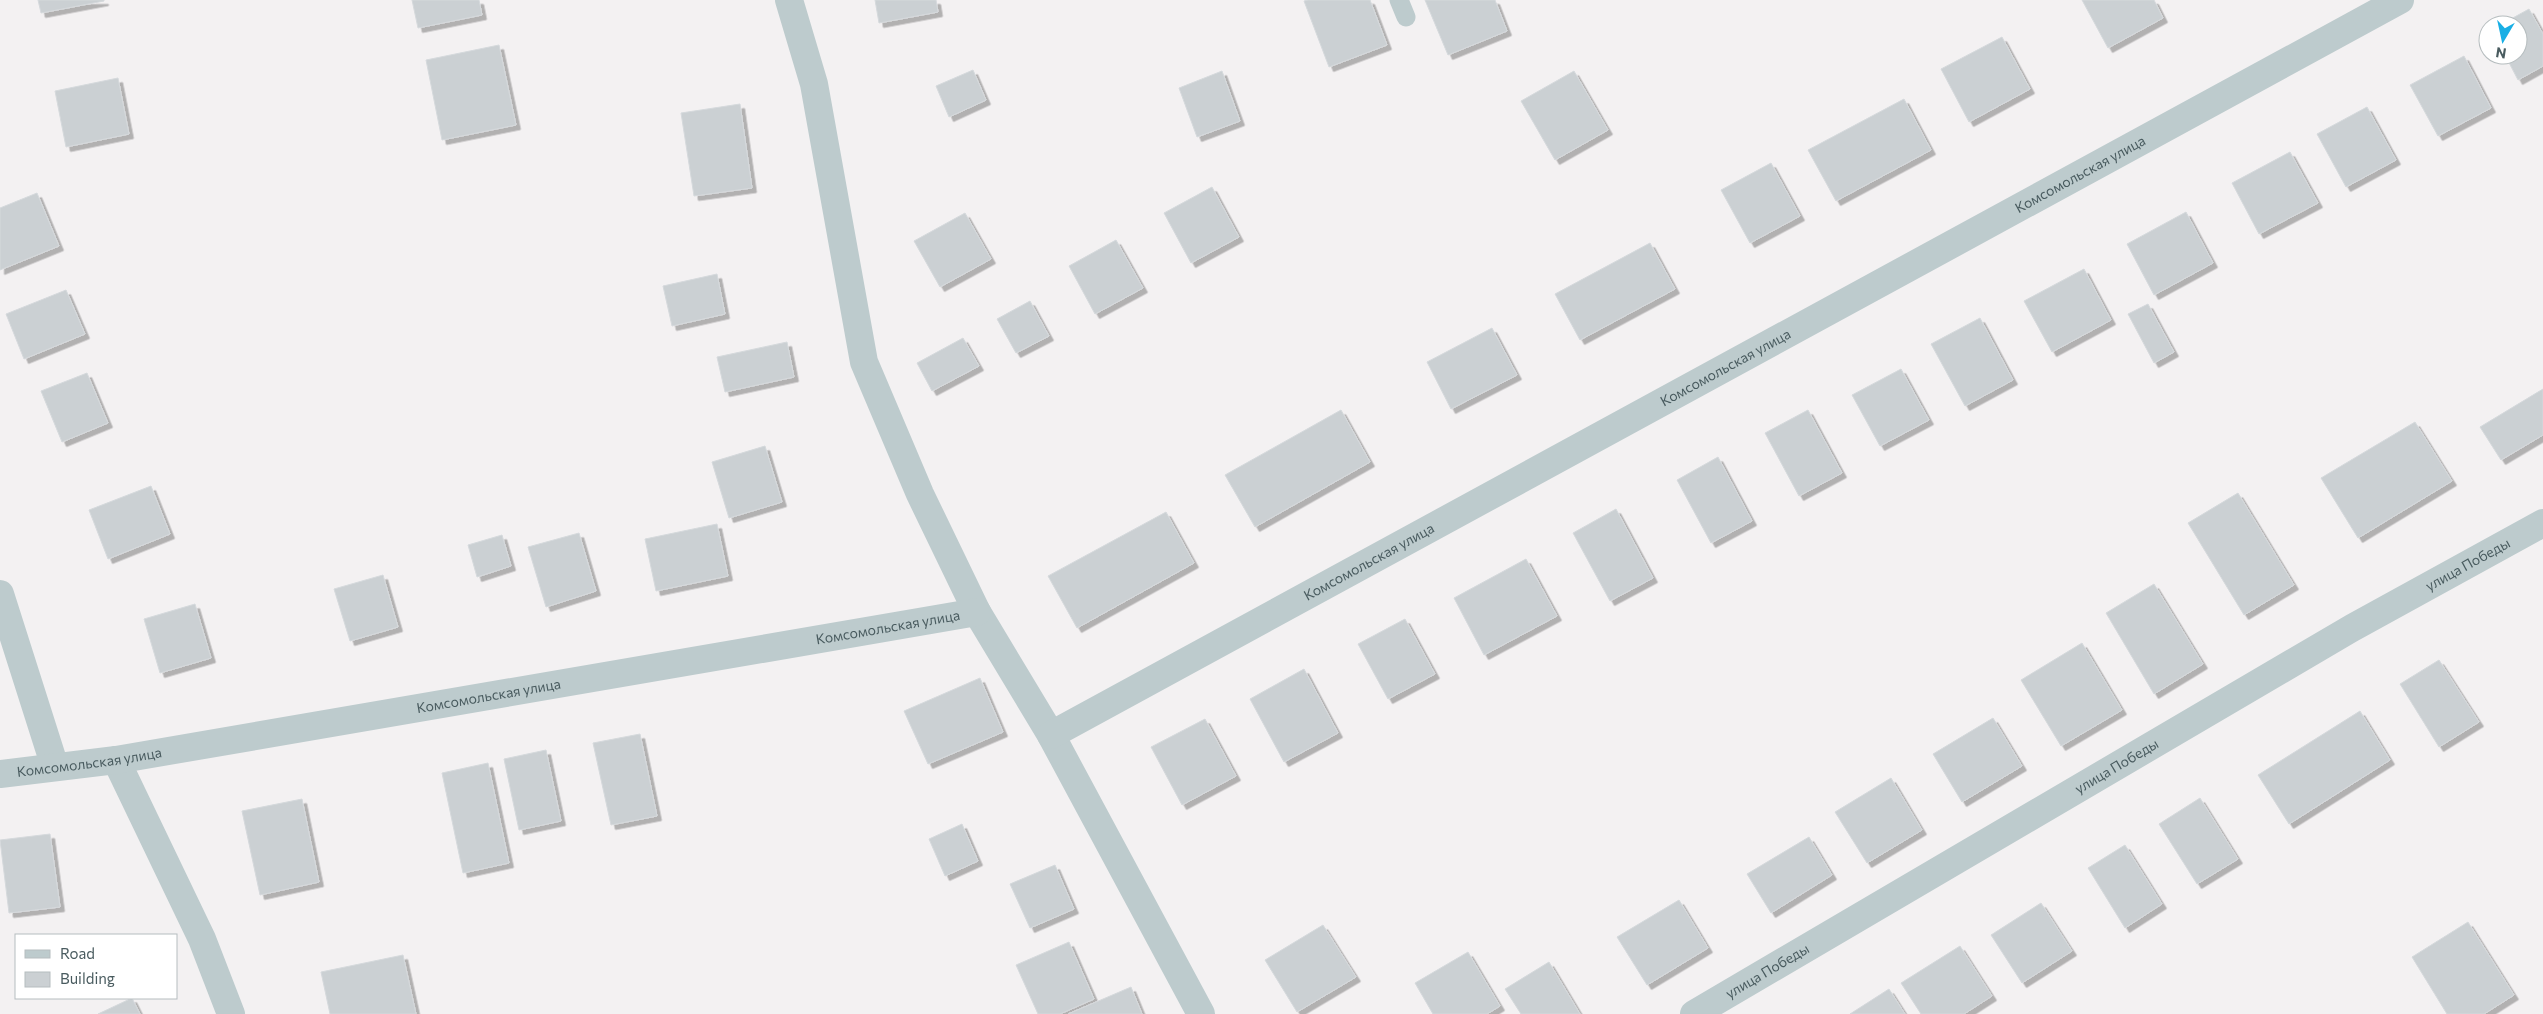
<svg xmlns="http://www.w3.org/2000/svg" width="2543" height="1014" viewBox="0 0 2543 1014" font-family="Commissioner,sans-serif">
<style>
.building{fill:#cbd0d3;stroke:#d5d9dc;filter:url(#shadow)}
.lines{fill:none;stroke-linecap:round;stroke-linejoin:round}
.lane{stroke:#bdcbcd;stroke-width:19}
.street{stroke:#bdcbcd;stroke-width:28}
.labels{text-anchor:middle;stroke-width:4;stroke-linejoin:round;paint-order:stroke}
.street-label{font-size:14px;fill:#495b5f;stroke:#fff}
</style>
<defs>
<filter id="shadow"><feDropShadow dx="4.5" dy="4.5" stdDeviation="0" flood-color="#0004"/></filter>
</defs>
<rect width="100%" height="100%" fill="#f3f1f2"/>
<g class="building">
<path d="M38 0H104V1L41 13Z"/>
<path d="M412 0H479L482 15 418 28Z"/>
<path d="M875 0H936L938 12 879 23Z"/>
<path d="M1308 0H1370L1387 45 1329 67 1304 1Z"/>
<path d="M1425 0H1495L1507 31 1448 55Z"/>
<path d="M2082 0H2154L2163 18 2108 48Z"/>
<path d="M2529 9 2543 34V66L2518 80 2505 55H2518V25H2500Z"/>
<path d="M2002 37 2030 89 1969 122 1941 69Z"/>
<path d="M499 45 516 125 442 140 426 60Z"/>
<path d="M2464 56 2491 108 2438 136 2410 85Z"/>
<path d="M973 70 986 100 949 117 936 86Z"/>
<path d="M1222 71 1240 121 1197 137 1179 88Z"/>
<path d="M1574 71 1608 130 1555 160 1521 101Z"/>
<path d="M118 78 129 134 66 147 55 91Z"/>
<path d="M1904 99 1931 150 1836 201 1808 150Z"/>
<path d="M740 104 752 188 694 196 681 113Z"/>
<path d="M2367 107 2396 160 2346 187 2317 134Z"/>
<path d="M2290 152 2318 203 2259 234 2232 183Z"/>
<path d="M1771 163 1800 216 1750 243 1721 190Z"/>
<path d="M1212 187 1239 237 1191 263 1164 213Z"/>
<path d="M37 193 59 246 0 270V208Z"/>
<path d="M2186 212 2213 263 2154 295 2127 244Z"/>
<path d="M965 213 991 259 940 287 914 241Z"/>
<path d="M1116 240 1143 288 1095 314 1069 266Z"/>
<path d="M1650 243 1675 289 1580 340 1555 294Z"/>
<path d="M2084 269 2111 320 2052 352 2024 301Z"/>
<path d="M717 274 725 314 672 326 663 286Z"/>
<path d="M66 290 85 334 24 359 6 314Z"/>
<path d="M1030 301 1049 336 1016 353 997 319Z"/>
<path d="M2148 304 2174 352 2154 363 2128 314Z"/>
<path d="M1980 318 2013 380 1965 406 1931 344Z"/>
<path d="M1492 328 1517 375 1451 409 1427 362Z"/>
<path d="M963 338 979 366 932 391 917 363Z"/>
<path d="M787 342 794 377 725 392 717 357Z"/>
<path d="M1901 369 1929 420 1880 446 1852 395Z"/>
<path d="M87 373 108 423 62 442 41 391Z"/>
<path d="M2543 389V435L2501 460 2480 427Z"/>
<path d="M1341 410 1370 462 1255 527 1225 475Z"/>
<path d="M1808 410 1842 473 1799 496 1765 433Z"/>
<path d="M2415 422 2452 481 2358 538 2321 478Z"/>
<path d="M765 446 782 502 729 518 712 462Z"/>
<path d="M1718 457 1752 521 1711 543 1677 480Z"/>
<path d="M151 486 170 534 108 559 89 510Z"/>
<path d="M2238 493 2294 585 2244 615 2188 523Z"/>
<path d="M1616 509 1653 578 1610 601 1573 533Z"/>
<path d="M1166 512 1194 563 1077 628 1048 576Z"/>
<path d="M717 524 728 576 656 591 645 539Z"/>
<path d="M579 533 596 591 546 607 528 547Z"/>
<path d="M502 535 511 566 477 577 468 545Z"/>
<path d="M1526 559 1557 616 1484 655 1454 598Z"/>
<path d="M383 575 398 627 350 641 334 589Z"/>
<path d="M2154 584 2203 664 2154 694 2106 613Z"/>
<path d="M195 604 211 658 160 673 144 619Z"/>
<path d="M1405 619 1435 674 1388 699 1358 644Z"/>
<path d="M2082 643 2122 710 2061 746 2021 680Z"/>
<path d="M2439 660 2479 722 2439 747 2400 684Z"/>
<path d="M1304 669 1338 733 1284 762 1250 699Z"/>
<path d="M980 678 1003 732 928 764 904 711Z"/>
<path d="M2360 711 2390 760 2289 824 2258 775Z"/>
<path d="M1993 718 2022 766 1962 802 1933 754Z"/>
<path d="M1205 719 1236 776 1182 805 1151 747Z"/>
<path d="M640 734 657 816 611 825 593 743Z"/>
<path d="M546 750 561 821 519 830 504 759Z"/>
<path d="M488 763 509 863 463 873 442 773Z"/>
<path d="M1891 778 1922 830 1867 863 1835 812Z"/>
<path d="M2200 798 2238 859 2197 884 2159 824Z"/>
<path d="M302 799 319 882 260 895 242 811Z"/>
<path d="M962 824 978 861 945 876 929 839Z"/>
<path d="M50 834 60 907 9 913 0 840Z"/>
<path d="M1809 837 1832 875 1771 913 1747 874Z"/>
<path d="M2125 845 2162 904 2125 928 2088 868Z"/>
<path d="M1055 865 1074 909 1030 928 1010 884Z"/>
<path d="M1679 900 1708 948 1647 985 1617 937Z"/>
<path d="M2041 903 2072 951 2022 983 1991 935Z"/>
<path d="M2468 922 2514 995 2484 1014H2447L2412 957Z"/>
<path d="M1323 925 1356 977 1297 1012 1265 960Z"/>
<path d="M1069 942 1094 999 1060 1014H1038L1016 965Z"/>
<path d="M1960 946 1992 996 1964 1014H1921L1901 983Z"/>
<path d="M1468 952 1500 1006 1487 1014H1433L1415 983Z"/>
<path d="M403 955 416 1014H330L321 972Z"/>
<path d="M1549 962 1580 1014H1521L1505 989Z"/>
<path d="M1131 987 1142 1014H1068Z"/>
<path d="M1889 989 1905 1014H1850Z"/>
<path d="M132 998 140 1014H98Z"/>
</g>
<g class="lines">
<path class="lane" d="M1399 0 1406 17"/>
<g class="street">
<path d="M789 0 814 84 864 362 920 494 977 612 1051 735 1201 1014"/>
<path d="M0 594 55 767"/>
<path id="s1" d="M1051 735 2400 0"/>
<path d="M116 760 202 939 231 1014"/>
<path id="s2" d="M0 774 116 760 977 612"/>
<path id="s3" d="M1694 1014 2352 628 2543 523"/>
</g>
</g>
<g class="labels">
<g class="street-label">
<text dy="5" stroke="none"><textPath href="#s1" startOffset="1172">Комсомольская улица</textPath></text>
<text dy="5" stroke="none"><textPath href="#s1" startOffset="768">Комсомольская улица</textPath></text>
<text dy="5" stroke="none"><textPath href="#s1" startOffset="362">Комсомольская улица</textPath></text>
<text dy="5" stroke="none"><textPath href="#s3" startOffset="895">улица Победы</textPath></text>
<text dy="5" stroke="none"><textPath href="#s2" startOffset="900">Комсомольская улица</textPath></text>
<text dy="5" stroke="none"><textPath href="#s2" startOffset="495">Комсомольская улица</textPath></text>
<text dy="5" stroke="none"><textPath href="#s2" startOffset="90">Комсомольская улица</textPath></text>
<text dy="5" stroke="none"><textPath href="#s3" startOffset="490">улица Победы</textPath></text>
<text dy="5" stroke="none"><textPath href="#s3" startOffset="85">улица Победы</textPath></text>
</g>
</g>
<rect x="15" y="934" width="162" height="65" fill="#ffffff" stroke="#b6bdbf"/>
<rect x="25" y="950" width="25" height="8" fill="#bdcbcd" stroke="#b6bdbf"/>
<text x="60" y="959" font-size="15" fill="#495b5f">Road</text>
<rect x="25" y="972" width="25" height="15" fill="#cbd0d3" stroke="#b6bdbf"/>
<text x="60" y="984" font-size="15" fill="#495b5f">Building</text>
<g transform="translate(2503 40) rotate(189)"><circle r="24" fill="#ffffff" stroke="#b6bdbf"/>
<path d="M0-4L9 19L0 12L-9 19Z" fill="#19afe5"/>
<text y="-8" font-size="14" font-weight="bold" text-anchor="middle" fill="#495b5f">N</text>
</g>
</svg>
